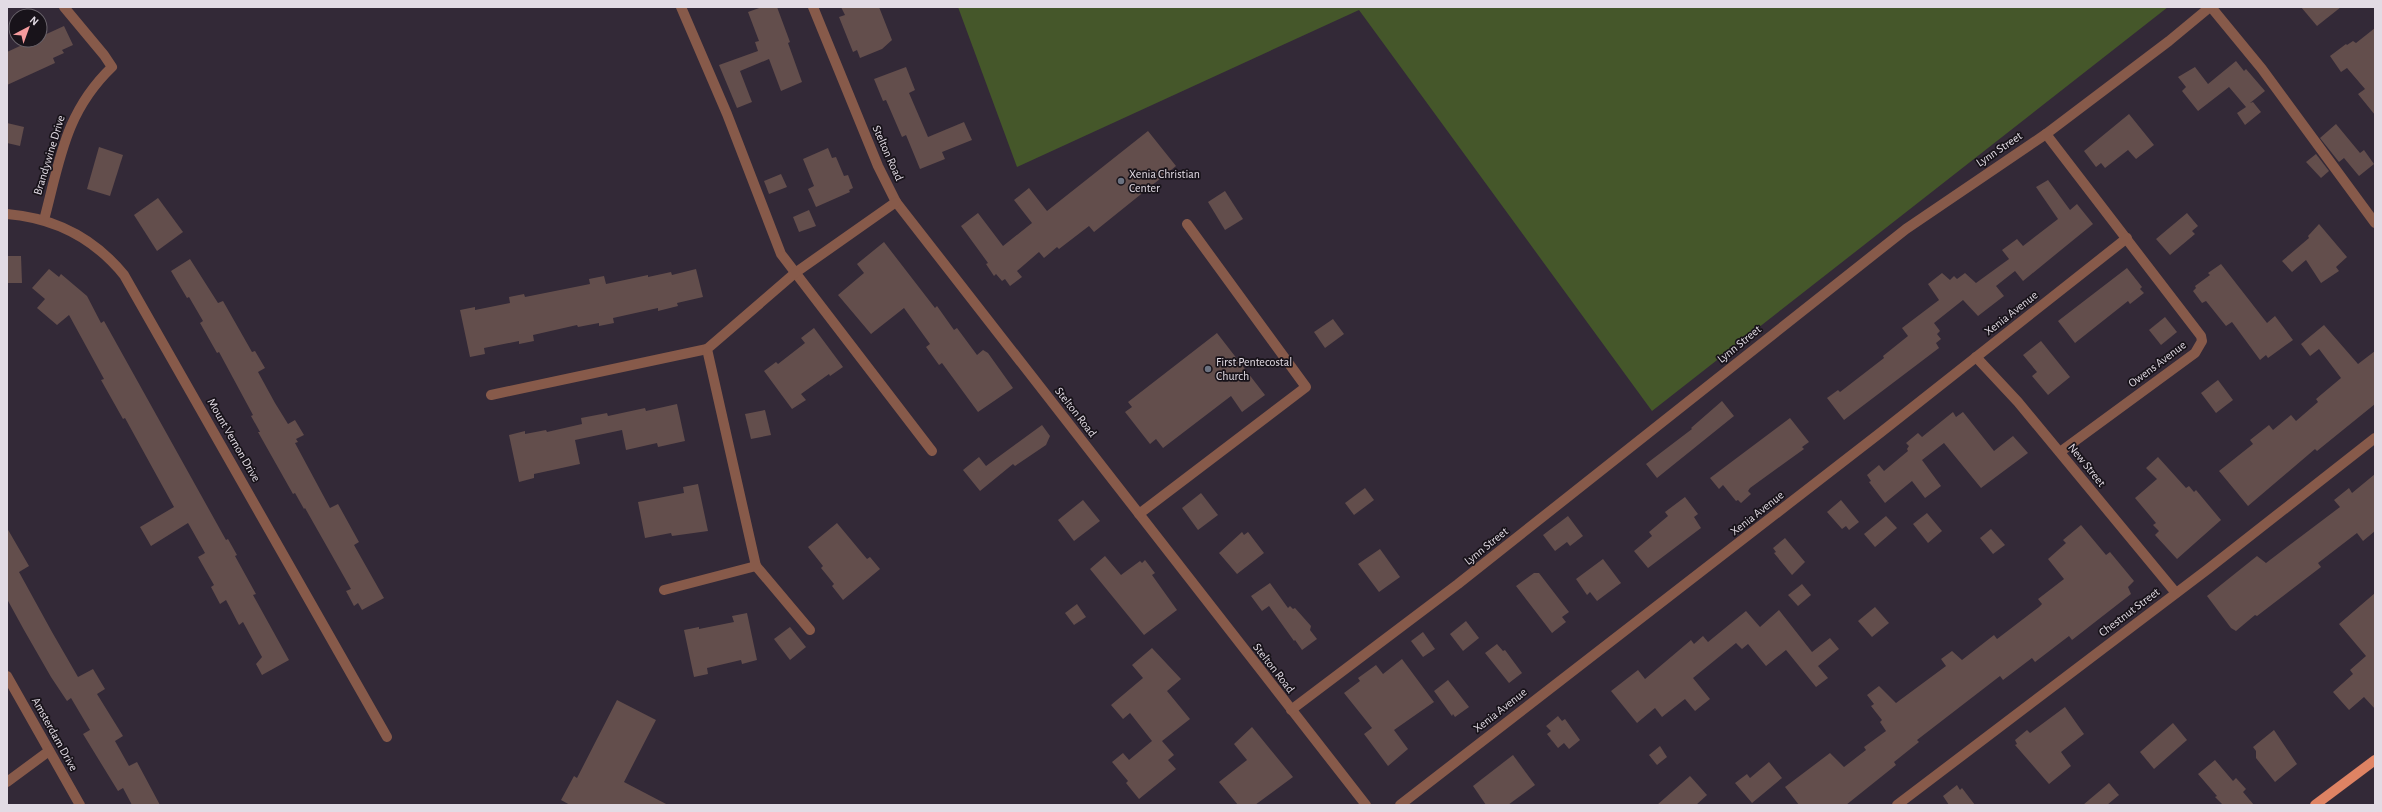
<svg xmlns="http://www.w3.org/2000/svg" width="2382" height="812" viewBox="0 0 2382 812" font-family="'Alegreya Sans',sans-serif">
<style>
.green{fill:#45572a}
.building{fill:#634e4c}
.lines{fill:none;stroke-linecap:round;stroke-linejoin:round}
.minor{stroke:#875a4a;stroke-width:10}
.major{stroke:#df8363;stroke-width:10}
.worship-dot{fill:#6b7280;stroke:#18131a;stroke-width:1.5}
.labels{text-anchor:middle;stroke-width:3.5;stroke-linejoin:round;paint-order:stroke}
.street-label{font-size:12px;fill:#e2dbe4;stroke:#18131a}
.poi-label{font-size:12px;fill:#e2dbe4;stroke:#18131a;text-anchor:start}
</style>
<rect width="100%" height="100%" fill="#332937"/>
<path class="green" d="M958 7H2168L1652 411 1359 10 1017 167Z"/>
<g class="building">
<path d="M762 7H777L790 42 788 43 802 82 781 91 769 59 740 71 752 102 737 108 719 65 758 51 755 42 759 41 748 12Z"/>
<path d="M841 7H879L892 40 882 49 860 58 857 50 853 52 839 17 845 15Z"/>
<path d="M2301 7H2341L2317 26Z"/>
<path d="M64 26 73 45 62 50 64 53 53 58 55 63 7 85V52L33 40H40V37Z"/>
<path d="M2375 28V115L2358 94 2365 89 2347 68 2341 72 2330 56 2346 44 2347 45 2353 41 2356 43Z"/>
<path d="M2236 61 2244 71 2246 69 2265 91 2250 103 2253 102 2261 112 2245 125 2237 113 2246 107 2229 87 2198 111 2182 91 2186 87 2178 77 2195 67 2208 84Z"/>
<path d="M906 67 915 90 909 93 928 137 964 122 972 140 942 152 945 159 920 169 906 135 902 137 886 100 883 101 874 79Z"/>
<path d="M2129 114 2154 145 2136 159 2128 150 2105 168 2101 163 2096 167 2084 151Z"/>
<path d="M7 123 24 127 20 146 7 143Z"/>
<path d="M2336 124 2360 153 2364 150 2374 164 2359 176 2344 158 2339 162 2320 138Z"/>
<path d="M1148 131 1176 166 1094 232 1089 226 1059 249 1057 247 1044 258 1039 252 1017 271 1022 277 1010 286 1005 279 1002 281 996 274 994 276 986 264 988 263 961 226 978 213 1003 246 1032 223 1014 200 1029 188 1047 211Z"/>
<path d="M99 147 123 155 110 196 87 189Z"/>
<path d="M828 148 832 158 836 157 844 176 848 175 853 188 849 190 850 192 816 207 808 189 814 186 803 159Z"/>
<path d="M2316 154 2329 171 2321 178 2306 162Z"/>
<path d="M781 174 787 187 769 194 764 181Z"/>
<path d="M2048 180 2070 210 2077 204 2093 224 2023 281 2015 271 1996 286 2004 296 1978 316 1963 300 1934 323 1940 331 1937 334 1941 339 1936 343 1939 348 1844 420 1827 398 1838 390 1840 392 1884 358 1883 356 1908 336 1902 328 1939 300 1928 284 1942 273 1950 280 1954 276 1957 279 1965 273 1976 283 2009 259 2002 250 2017 239 2023 246 2058 219 2036 187Z"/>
<path d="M1225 191 1243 219 1225 230 1208 202Z"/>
<path d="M158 198 183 232 157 251 134 215Z"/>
<path d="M809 210 816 226 799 232 793 217Z"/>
<path d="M2187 213 2198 226 2192 231 2195 234 2170 255 2156 239Z"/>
<path d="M2319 224 2347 257 2336 267 2339 271 2321 283 2306 260 2292 272 2282 261 2309 238 2308 236Z"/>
<path d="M884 242 935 308 937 306 954 330 957 328 977 355 983 350 988 353 1013 388 978 412 942 363 939 365 926 347 930 344 904 308 871 334 838 295 864 273 857 264Z"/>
<path d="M7 256H21L22 283H7Z"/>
<path d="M190 259 218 303 223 301 252 352 255 351 265 368 258 372 275 403 288 424 295 420 304 435 296 439 298 442 295 443 330 508 338 504 359 542 354 545 384 598 362 610 358 603 354 606 346 591 351 589 305 508 304 509 295 493 293 494 258 432H260L251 416 253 415 219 352 217 353 200 323 203 321 189 297 187 298 171 271Z"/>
<path d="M2221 264 2267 323 2275 316 2293 340 2268 358 2266 355 2260 360 2232 322 2226 326 2206 301 2202 303 2193 291 2196 288 2195 286 2210 275 2208 273Z"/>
<path d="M2127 268 2142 287 2140 289 2144 293 2130 304 2128 301 2075 343 2058 321Z"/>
<path d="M49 269 59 277 61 274 87 296 101 323 104 321 226 540 228 539 237 555 235 556 256 594 253 595 289 660 262 675 256 664 262 657 243 622 239 625 226 600 220 604 211 587 214 585 198 557 205 553 188 523 151 546 140 527 174 507 125 418 123 419 101 380 104 379 69 315 57 325 37 308 45 299 32 288Z"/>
<path d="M696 269 703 297 677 303 678 306 658 311V308L613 318 614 323 599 326V323L578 327 577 325 533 335 534 341 519 344V341L484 348 485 354 470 357 460 310 475 307V310L510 303 509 297 524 294 525 297 590 284 589 279 604 276 606 284 648 275V277L671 272 672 275Z"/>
<path d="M2165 317 2177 332 2161 345 2149 330Z"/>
<path d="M1333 319 1344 334 1325 348 1314 332Z"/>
<path d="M2324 325 2358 364 2375 351V404L2317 451 2315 449 2248 506 2219 471 2253 444 2250 440 2269 425 2273 430 2291 415 2296 421 2318 402 2316 399 2341 378 2319 349 2310 356 2301 344Z"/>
<path d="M814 328 843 367 830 376 829 374 801 394 806 400 792 409 764 371 776 362 778 364 805 343 801 338Z"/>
<path d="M1217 333 1265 395 1242 412 1231 396 1163 448 1156 439 1150 444 1125 412 1132 407 1128 402Z"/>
<path d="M2041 341 2070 377 2048 395 2032 376 2037 372 2023 355Z"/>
<path d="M2218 380 2233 400 2216 413 2201 393Z"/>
<path d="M1722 401 1734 416 1657 478 1646 464 1692 429 1691 428Z"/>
<path d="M677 404 685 441 658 447 657 443 626 450 622 430 575 440 580 464 534 474V478L519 482 509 435 525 431V434L546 430 547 432 582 424 581 418 607 413 608 416 645 408 646 411Z"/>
<path d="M765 410 771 435 751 439 745 414Z"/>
<path d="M1953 412 1956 417 1963 412 1994 451 2013 436 2028 453 1981 488 1944 443 1922 460 1941 486 1925 498 1912 481 1885 503 1869 482 1871 481 1867 475 1879 465 1884 471 1908 451 1907 449 1909 446 1906 443 1918 433 1922 437Z"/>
<path d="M1790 418 1809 442 1802 447 1804 449 1750 488 1748 491 1751 494 1741 503 1738 500 1736 501 1723 485 1719 489 1710 478Z"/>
<path d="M1042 425 1050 436 1046 445 1015 466 1013 464 980 491 963 470 979 457 986 466Z"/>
<path d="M2158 457 2186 488 2189 486 2194 492 2196 490 2221 520 2177 559 2155 535 2159 531 2153 525 2156 523 2135 498 2157 479 2146 468Z"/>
<path d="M2375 474V531L2363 541 2357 533 2318 563 2321 567 2257 616 2255 615 2236 631 2231 628 2207 596 2257 556 2266 563 2340 507 2334 500 2349 488 2352 493Z"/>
<path d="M698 484 708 531 672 536 671 533 645 538 638 502 684 493 683 487Z"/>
<path d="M1365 488 1374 500 1354 515 1345 503Z"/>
<path d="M1201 493 1218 515 1198 530 1182 508Z"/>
<path d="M1685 497 1698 514 1694 517 1701 528 1648 568 1634 551 1652 536 1649 532 1668 516 1665 512Z"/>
<path d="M1083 500 1100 521 1074 541 1058 520Z"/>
<path d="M1841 500 1859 522 1849 530 1846 526 1842 529 1827 512Z"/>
<path d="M1927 513 1942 531 1928 543 1913 524Z"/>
<path d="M1568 516 1583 536 1570 546 1567 542 1555 551 1543 535Z"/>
<path d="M1886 516 1897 528 1875 547 1864 534Z"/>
<path d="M837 523 867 559 870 557 880 569 843 600 832 586 834 584 821 568 823 566 808 547Z"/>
<path d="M2081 525 2106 555 2110 552 2134 581 2128 587 2131 594 2072 640 2069 636 2035 662 2032 658 2003 680 2000 676 1917 740 1919 742 1894 762 1896 765 1846 805H1799L1785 787 1830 753 1844 767 1866 750 1864 747 1886 731 1880 722 1882 720 1871 706 1874 704 1867 695 1879 686 1896 703 1946 666 1941 659 1952 651 1962 660 1994 635 1997 639 2039 607 2042 604 2038 599 2064 579 2048 559 2066 543 2063 540Z"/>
<path d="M7 528 29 566 19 572 52 632 78 677 93 669 105 689 97 694 123 736 115 741 129 766 137 762 160 805H132L123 788 118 791 83 734 90 730 71 698 67 701 51 677 24 630 7 599Z"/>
<path d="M1991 529 2005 545 1993 554 1980 538Z"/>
<path d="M1242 532 1244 535 1248 532 1264 553 1237 574 1219 553Z"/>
<path d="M1785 538 1805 562 1792 575 1774 553 1776 552 1773 548Z"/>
<path d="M1380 549 1400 577 1379 592 1358 564Z"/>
<path d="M1105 556 1121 575 1140 561 1142 563 1145 560 1155 573 1152 575 1177 610 1144 635 1090 569Z"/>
<path d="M1603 559 1621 583 1597 601 1590 592 1587 595 1576 579Z"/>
<path d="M1534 573H1539L1569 612 1562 617 1566 622 1552 633 1516 586Z"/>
<path d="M1270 583 1288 608 1290 606 1293 609 1295 608 1311 626 1310 630 1317 639 1302 650 1295 640 1294 641 1269 606 1262 611 1251 596Z"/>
<path d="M1802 584 1811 595 1798 606 1788 595Z"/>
<path d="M2375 593V709L2364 697 2349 710 2333 692 2353 674 2350 670 2366 656 2339 624Z"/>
<path d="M1077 604 1086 617 1074 625 1065 613Z"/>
<path d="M1875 607 1889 623 1872 637 1858 621Z"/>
<path d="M1779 610 1812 652 1830 638 1839 649 1818 666 1828 678 1816 687 1786 650 1766 666 1748 644 1742 649 1736 643 1693 678 1710 699 1695 711 1685 699 1662 717 1655 708 1637 723 1611 691 1638 670 1645 679 1691 640 1694 644 1703 636 1708 642 1746 611 1760 627Z"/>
<path d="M747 613 757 660 742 664 741 660 707 668 708 674 694 677 684 630 699 627V629L734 622 732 616Z"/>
<path d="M1466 621 1479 638 1463 651 1450 634Z"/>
<path d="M790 627 806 647 790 660 774 639Z"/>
<path d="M1423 632 1435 649 1423 657 1411 641Z"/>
<path d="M1497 644 1503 651 1505 650 1522 673 1509 683 1485 653Z"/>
<path d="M1152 648 1181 679 1167 691 1190 719 1162 741 1174 755 1168 760 1176 769 1139 799 1126 783 1128 781 1112 762 1123 753 1129 760 1152 741 1130 713 1123 719 1111 705 1143 678 1132 665Z"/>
<path d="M1402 659 1434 702 1394 730 1408 749 1388 766 1364 734 1372 728 1344 693 1360 681 1358 678 1376 665 1383 674Z"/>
<path d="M1448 680 1469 707 1455 717 1453 714 1452 716 1434 691Z"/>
<path d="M617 700 656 720 624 782 668 805H570L561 800 574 776 577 778Z"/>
<path d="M2065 707 2084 734 2061 752 2071 766 2049 784 2015 745 2017 744 2015 740 2027 730 2030 733Z"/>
<path d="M1558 716 1562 721 1565 719 1580 740 1569 749 1564 743 1558 748 1547 734 1551 731 1546 726Z"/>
<path d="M2173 723 2187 740 2154 769 2140 752Z"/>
<path d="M1252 727 1293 777 1255 805H1238L1219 782 1247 760 1234 744Z"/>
<path d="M2274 730 2297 764 2275 782 2256 758V751L2253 747Z"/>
<path d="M1660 746 1667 757 1657 765 1649 755Z"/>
<path d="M1513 755 1535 785 1508 805H1486L1473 786Z"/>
<path d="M2215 760 2233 781 2236 778 2246 789 2243 792 2254 805H2223L2215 797 2217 796 2198 774Z"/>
<path d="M1769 762 1782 778 1752 803 1735 783 1747 774 1750 778Z"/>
<path d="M1690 776 1707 795 1696 805H1657Z"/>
<path d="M2109 783 2119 795 2107 805H2083Z"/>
<path d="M1957 785 1960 790 1962 788 1975 805H1949L1943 796Z"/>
</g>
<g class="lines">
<g class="minor">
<path d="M681 7 727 114 781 254 932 451"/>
<path d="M813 7 878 166 896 202 1366 805"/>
<path d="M2211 7 2262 69 2375 223"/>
<path d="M2046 134 2201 336 2202 341 2195 353 2060 452"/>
<path d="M7 214C55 218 94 238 124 275L387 737"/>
<path d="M44 220C60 160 65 112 112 67L104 55 64 7"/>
<path d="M1976 357 2018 402 2176 593"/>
<path d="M491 395 707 349"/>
<path d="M1139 514 1306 387 1187 224"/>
<path d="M756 566 810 630"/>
<path d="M664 590 756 566 707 349 795 273 896 202"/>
<path d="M7 676 80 805"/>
<path d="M1291 710 1458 584 1906 229 2046 134 2169 41 2210 7"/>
<path d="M7 782 49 751"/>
<path d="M1400 805 1880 433 2127 238"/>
<path d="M1897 805 2208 569 2375 438"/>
</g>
<path class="major" d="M2315 805 2375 760"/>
</g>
<g class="worship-dot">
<circle cx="1121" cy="181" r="4"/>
<circle cx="1208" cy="369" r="4"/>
</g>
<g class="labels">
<g class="street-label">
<text transform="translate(1999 149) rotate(-34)" y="4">Lynn Street</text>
<text transform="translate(888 153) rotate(66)" y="4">Stelton Road</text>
<text transform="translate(49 155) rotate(-73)" y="4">Brandywine Drive</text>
<text transform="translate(2011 313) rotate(-38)" y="4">Xenia Avenue</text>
<text transform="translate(1739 344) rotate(-39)" y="4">Lynn Street</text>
<text transform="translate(2157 364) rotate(-37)" y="4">Owens Avenue</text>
<text transform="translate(1076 412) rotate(52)" y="4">Stelton Road</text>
<text transform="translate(234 440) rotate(60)" y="4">Mount Vernon Drive</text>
<text transform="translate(2087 465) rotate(51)" y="4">New Street</text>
<text transform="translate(1757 513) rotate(-38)" y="4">Xenia Avenue</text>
<text transform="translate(1486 546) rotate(-39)" y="4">Lynn Street</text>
<text transform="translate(2129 612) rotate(-37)" y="4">Chestnut Street</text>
<text transform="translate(1274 668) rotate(52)" y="4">Stelton Road</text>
<text transform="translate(1500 710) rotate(-38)" y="4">Xenia Avenue</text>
<text transform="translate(55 734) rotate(61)" y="4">Amsterdam Drive</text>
</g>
<g class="poi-label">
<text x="1129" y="178">Xenia Christian<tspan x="1129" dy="14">Center</tspan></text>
<text x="1216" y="366">First Pentecostal<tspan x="1216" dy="14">Church</tspan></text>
</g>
</g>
<rect width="2382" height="812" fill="none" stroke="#e2dbe4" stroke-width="16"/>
<g transform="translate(28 28) rotate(41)"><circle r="19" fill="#18131a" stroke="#69636b"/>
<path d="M0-3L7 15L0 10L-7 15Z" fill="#f59b9d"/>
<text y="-6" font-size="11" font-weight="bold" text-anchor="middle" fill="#e2dbe4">N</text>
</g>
</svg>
